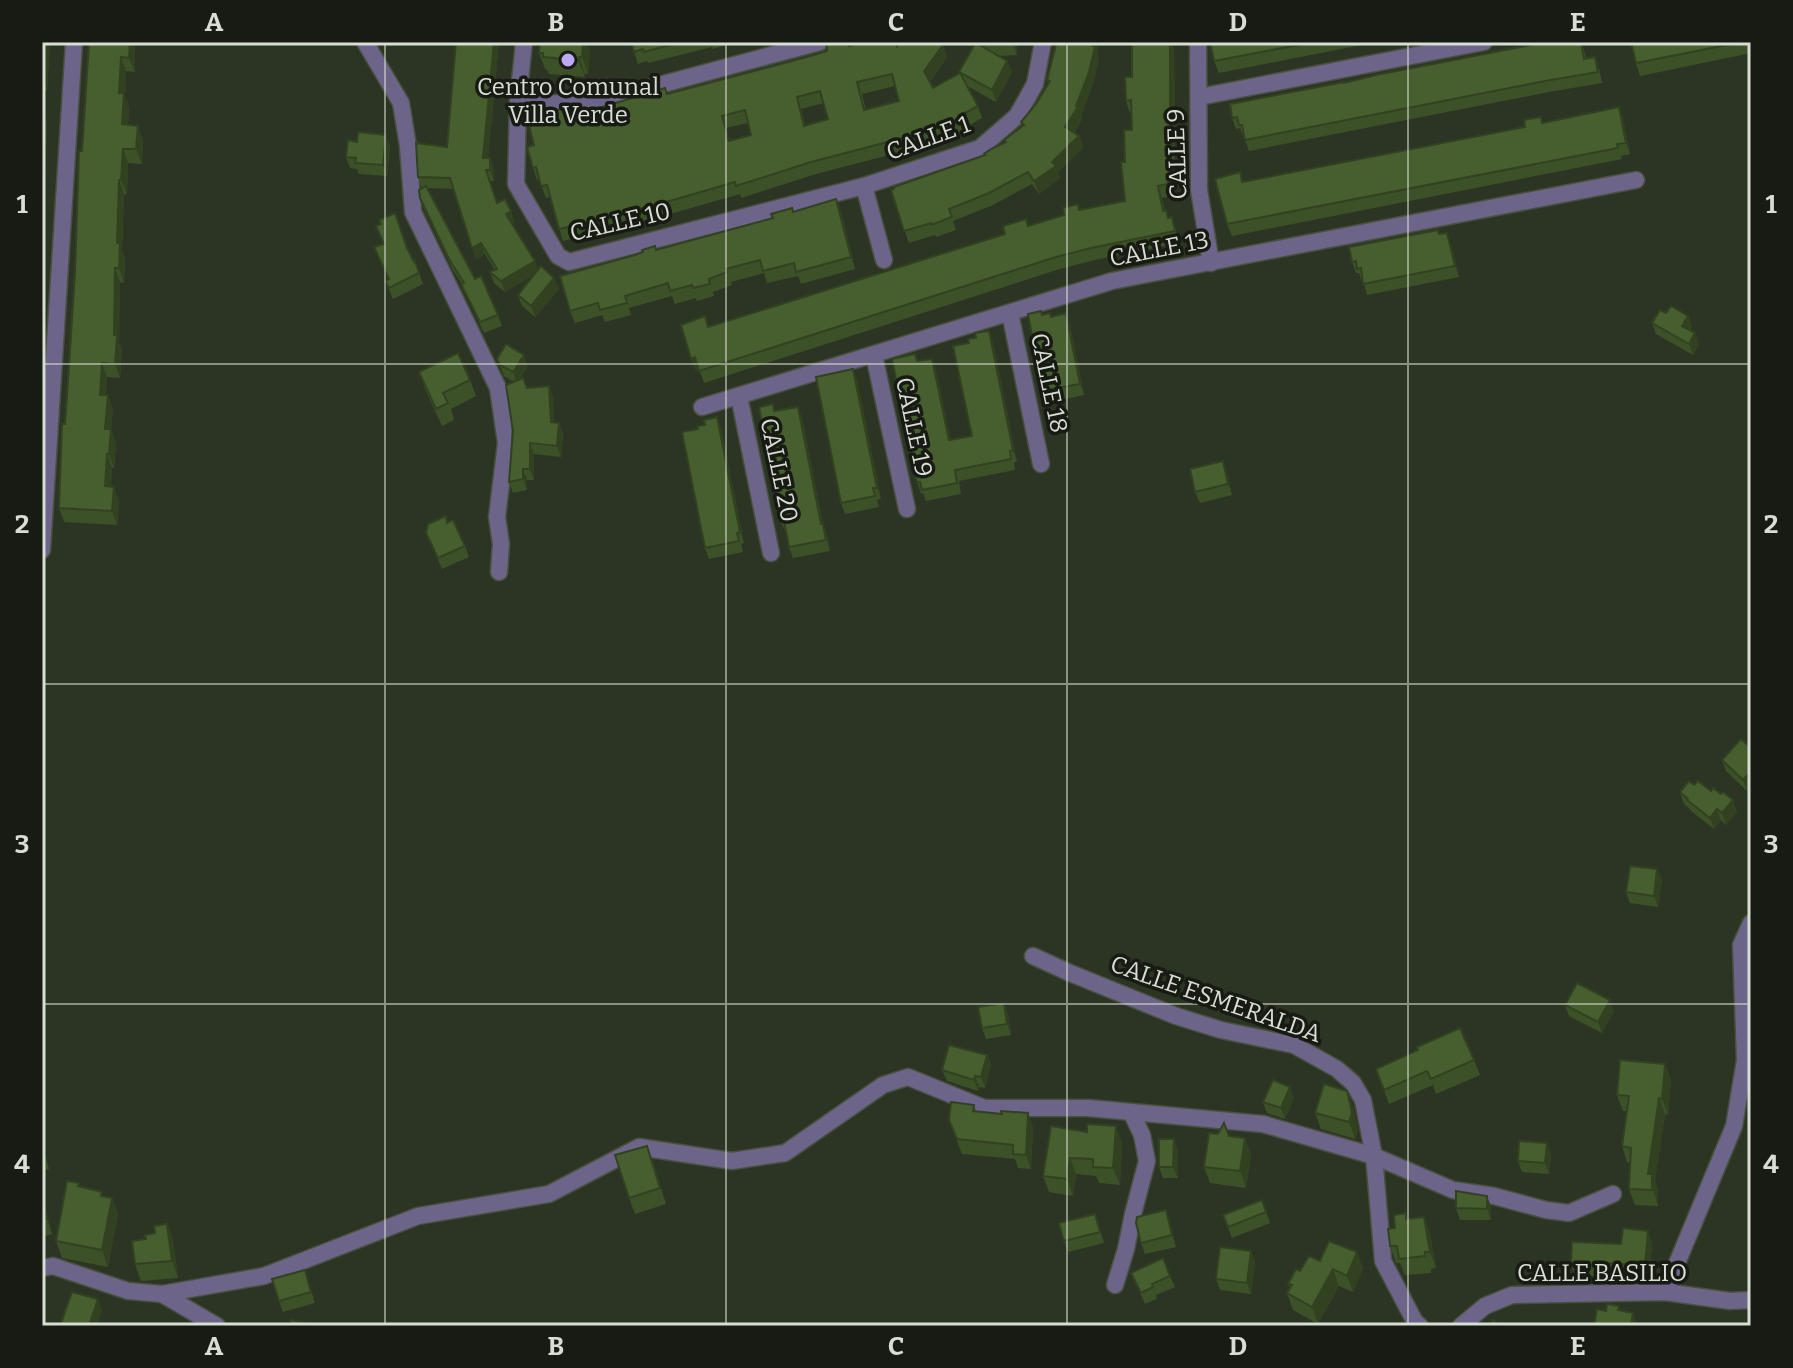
<svg xmlns="http://www.w3.org/2000/svg" width="1793" height="1368" viewBox="0 0 1793 1368" font-family="Bitter,serif">
<style>
.lines{fill:none;stroke-linecap:round;stroke-linejoin:round}
.minor-casing{stroke:#48503f;stroke-width:19}
.minor{stroke:#6d648a;stroke-width:16}
.wall{fill:#3d5128;fill-rule:evenodd}
.shaded-wall{fill:#324221}
.building{fill:#475e2f;stroke:#324221;stroke-width:2;fill-rule:evenodd}
.grid{fill:none;stroke:#d8ded3;stroke-width:2;stroke-opacity:0.55}
.poi-dot{fill:#bca9f5;stroke:#171b13;stroke-width:3}
.labels{text-anchor:middle;stroke-width:7;stroke-linejoin:round;paint-order:stroke}
.poi-label{font-size:24px;fill:#d8ded3;stroke:#171b13}
.street-label{font-size:24px;fill:#d8ded3;stroke:#171b13}
.neatline{fill:none;stroke:#d8ded3;stroke-width:3}
.grid-label{font-size:26px;text-anchor:middle;font-weight:bold;fill:#d8ded3}
</style>
<rect width="100%" height="100%" fill="#2c3523"/>
<g class="lines">
<g class="minor-casing">
<g id="minor">
<path d="M365 42 401 103 408 146 413 212 498 388 506 443 497 517 501 544 499 572"/>
<path d="M524 42 518 101 516 184 558 256 569 262 864 186 980 148 1017 116 1035 84 1043 42"/>
<path d="M1198 42 1199 190 1211 263"/>
<path d="M1199 97 1484 42"/>
<path d="M518 101 585 105 820 42"/>
<path d="M864 186 884 260"/>
<path d="M1010 313 1041 464"/>
<path d="M874 355 907 509"/>
<path d="M739 396 771 553"/>
<path d="M702 407 1112 281 1636 180"/>
<path d="M42 550 74 42"/>
<path d="M1033 956 1070 973 1176 1016 1221 1030 1294 1045 1337 1069 1353 1083 1363 1100 1374 1156 1383 1261 1415 1322 1420 1326"/>
<path d="M42 1268 53 1266 128 1291 162 1294 264 1276 418 1216 549 1194 639 1147 732 1161 785 1153 883 1085 908 1077 984 1108H1088L1263 1124 1374 1156 1453 1190 1494 1196 1546 1210 1569 1213 1613 1194"/>
<path d="M1115 1285 1126 1249 1133 1214 1147 1161 1142 1135 1131 1112"/>
<path d="M1665 1292 1734 1126 1745 1060 1741 945 1751 923"/>
<path d="M162 1294 217 1326"/>
<path d="M1461 1326 1485 1306 1512 1295 1665 1292 1730 1301 1751 1300"/>
</g>
</g>
<use href="#minor" class="minor"/>
</g>
<g class="wall">
<path d="M42 42H50L47 90H43L42 108 47 122 45 175H42Z"/>
<path d="M89 42H135V72L126 71 125 96 129 108 128 124 138 126 143 140 142 164 128 163 127 194H124L122 250 125 258 124 283 120 282 119 343 122 349 120 378 107 377 106 395H108L113 409 111 429 116 443 114 468H112L111 487H114L119 501 117 525 64 522 59 508Z"/>
<path d="M499 42 488 158 494 169V181H490L497 203 515 222 512 224 538 270 559 289 535 317 522 306 518 295 533 275 505 292 494 283 490 272 495 270 485 254 476 259 454 189 427 188 475 279 498 315 502 326 484 333 466 295 462 284 453 270 424 209 420 198 422 188 418 177 447 147Z"/>
<path d="M540 42H586L590 51 588 74H585V77L549 74 547 70 545 69 539 53Z"/>
<path d="M631 42H738L712 49V47L648 63 647 61 638 64Z"/>
<path d="M861 42H898V44L943 45 947 57 930 82 933 88 960 74 976 42H1017V55L998 56 1007 61 1012 72 996 102 967 86 978 106 982 118 963 129V131L908 150 816 174 741 198 740 194 660 217 602 230 603 232 563 241 550 197 546 198 539 179 537 180 533 168 534 145 567 121ZM895 86 899 101 866 110 862 94ZM824 103 828 119 805 125 801 109ZM748 123 751 135 730 141 726 128Z"/>
<path d="M1056 42H1098V55L1099 59 1093 84 1081 116 1082 119 1074 133 1079 136 1083 148 1058 172 1060 178 1039 194 1032 184 993 205 953 221 956 230 936 237 935 235 909 243 891 190 985 155 1005 142 1022 126 1021 122 1036 104 1048 84 1047 80 1055 49Z"/>
<path d="M1132 42H1174L1175 159H1172L1176 188 1171 189 1172 196 1162 198 1165 210 1169 218 1172 217 1179 243 1095 260 1060 269 704 383 699 369 696 371 691 359 705 316 708 327 1028 226 1080 210 1125 201V162L1132 130V113H1130L1126 101 1132 77Z"/>
<path d="M1210 42H1377L1219 73 1214 61Z"/>
<path d="M1546 42H1582L1586 58 1599 68 1602 83 1549 92 1249 151 1244 136H1243L1240 128 1236 129 1232 118 1344 83Z"/>
<path d="M1631 42H1751V53L1640 76 1636 63Z"/>
<path d="M1619 107 1623 119 1630 154 1621 156 1622 159 1232 236 1227 224 1243 182 1525 127Z"/>
<path d="M390 146 387 176 359 174 357 169 350 168 346 157Z"/>
<path d="M841 211 855 269 801 284 798 276 767 283 764 273 731 282 732 285 713 292 714 296 697 301 696 298 675 304 672 296 629 308 631 315 605 322 602 315 575 323 570 311 656 250 794 212Z"/>
<path d="M1440 234 1451 244 1459 277 1367 295 1363 280H1361L1359 273H1356L1352 262Z"/>
<path d="M374 247 407 249 414 262 415 261 423 284 393 299 385 281 388 279Z"/>
<path d="M1066 313 1070 325 1084 395 1051 402 1048 394 1045 395 1041 383 1043 315 1052 317Z"/>
<path d="M1666 313 1688 316 1692 327 1690 330 1699 344 1693 355 1656 334 1652 323Z"/>
<path d="M993 342 1017 462H1014L1015 470 959 481 961 494 926 501 923 493 921 494 917 482 915 354 918 361 936 370 950 440 972 436Z"/>
<path d="M497 359 528 366 519 380 527 388 549 386 553 397 554 423 563 434 561 457 534 454V480H527V490L513 493 509 482 514 382 504 376Z"/>
<path d="M853 369 857 380 881 499 877 500 879 507 845 514 841 503Z"/>
<path d="M419 372 470 380 476 396 451 409 454 420 442 426 425 389Z"/>
<path d="M773 404 775 411 798 407 802 418 823 524 827 535 830 551 793 558 789 547 786 533 781 522Z"/>
<path d="M717 417 721 428 744 543 741 544 743 552 709 559 705 548 698 429Z"/>
<path d="M1227 472 1232 495 1200 503 1195 492Z"/>
<path d="M446 516 448 522 465 546 469 557 442 569 426 533Z"/>
<path d="M1751 748 1747 791 1726 771 1722 760Z"/>
<path d="M1694 785 1721 794 1733 800 1737 812 1726 825 1721 820 1714 829 1691 811 1689 808 1684 804 1680 792Z"/>
<path d="M1657 869 1662 880 1658 907 1630 903 1626 892Z"/>
<path d="M1004 1003 1008 1015 1011 1035 986 1039 982 1028Z"/>
<path d="M1565 1005 1614 1011 1602 1033 1569 1016Z"/>
<path d="M987 1055 991 1066 985 1088 979 1087 978 1091 947 1081 942 1070Z"/>
<path d="M1474 1060 1480 1075 1436 1094 1433 1085 1389 1104 1376 1069Z"/>
<path d="M1665 1064 1671 1080 1668 1115 1665 1114 1655 1180 1658 1190V1206L1635 1205 1629 1189 1630 1163 1627 1162 1622 1146 1627 1111H1623L1617 1095Z"/>
<path d="M1294 1098 1285 1119 1267 1113 1263 1102Z"/>
<path d="M974 1105 976 1111 1033 1127 1031 1169 1018 1168 1015 1159 962 1154 949 1120Z"/>
<path d="M1353 1108 1358 1130 1355 1139 1321 1129 1315 1113Z"/>
<path d="M1051 1126 1122 1143 1120 1185 1099 1183 1096 1176 1076 1174 1073 1196 1049 1192 1043 1176Z"/>
<path d="M1218 1134 1245 1138 1251 1155 1246 1188 1210 1183 1204 1167Z"/>
<path d="M42 1144 49 1169 42 1171Z"/>
<path d="M1178 1150V1178H1163L1159 1167Z"/>
<path d="M1551 1154 1549 1174 1522 1172 1518 1161Z"/>
<path d="M653 1162 666 1204 635 1214 629 1198Z"/>
<path d="M80 1186 103 1196 112 1198 118 1214 108 1267 62 1258 56 1241Z"/>
<path d="M42 1194 52 1234 42 1237Z"/>
<path d="M1487 1196 1491 1207V1220H1460L1456 1208Z"/>
<path d="M1262 1200 1270 1223 1232 1238 1223 1215Z"/>
<path d="M1406 1213 1408 1219 1424 1217 1430 1234 1436 1268 1431 1269V1273L1405 1275 1400 1263H1396L1390 1245 1395 1228Z"/>
<path d="M1095 1214 1104 1243 1068 1252 1064 1241Z"/>
<path d="M1170 1222 1176 1247 1145 1254 1141 1243Z"/>
<path d="M167 1224 173 1241 178 1278 141 1281 135 1264 146 1239Z"/>
<path d="M1652 1242 1649 1277 1611 1274 1610 1277 1575 1275 1571 1264 1621 1244Z"/>
<path d="M1251 1251 1255 1262 1251 1294 1220 1290 1216 1279Z"/>
<path d="M1357 1252 1363 1269 1353 1292 1339 1286 1318 1324 1293 1310 1287 1293 1290 1288 1288 1284 1300 1271 1320 1261Z"/>
<path d="M305 1270 315 1303 283 1312 279 1301Z"/>
<path d="M1131 1273 1170 1276 1175 1287 1156 1295 1157 1299 1145 1304Z"/>
</g>
<g class="shaded-wall">
<path d="M43 42H50L47 90 42 75Z"/>
<path d="M130 42H135V72L129 58Z"/>
<path d="M494 42H499L487 170 483 158Z"/>
<path d="M583 42H586L590 51 588 74 582 57Z"/>
<path d="M1013 42H1017V55L1013 43Z"/>
<path d="M1094 42H1098V55L1099 59 1093 84 1081 116 1082 119 1069 140 1065 127 1076 106Z"/>
<path d="M1170 42H1174L1175 159 1170 147Z"/>
<path d="M943 45 947 57 929 83 924 71Z"/>
<path d="M121 57 126 71 125 96 129 108 127 138 122 124 119 93Z"/>
<path d="M579 57 585 74V77L578 60Z"/>
<path d="M1007 61 1012 72 996 102 992 90Z"/>
<path d="M42 87V108L47 122 45 175 42 168Z"/>
<path d="M1619 107 1623 119 1630 154 1626 143Z"/>
<path d="M138 126 143 140 142 164 136 149Z"/>
<path d="M386 135 390 146 387 176 383 165Z"/>
<path d="M1079 136 1083 148 1058 172 1060 178 1039 194 1034 181 1052 162Z"/>
<path d="M1167 147 1172 159 1176 188 1171 176Z"/>
<path d="M123 149 128 163 127 194 121 180Z"/>
<path d="M490 158 494 169V181L490 170Z"/>
<path d="M1167 176 1171 189 1172 196 1168 184Z"/>
<path d="M119 180 124 194 122 250 125 258 124 283 119 268 117 243Z"/>
<path d="M1158 186 1162 198 1167 223 1163 211Z"/>
<path d="M836 199 841 211 855 269 851 257Z"/>
<path d="M511 211 515 222 511 225 506 214Z"/>
<path d="M42 217 44 221 42 245Z"/>
<path d="M1447 233 1451 244 1459 277 1455 266Z"/>
<path d="M481 243 485 254 476 259 472 248Z"/>
<path d="M535 261 539 272 505 292 501 281Z"/>
<path d="M115 268 120 282 119 343 122 349 120 378 115 364Z"/>
<path d="M554 278 559 289 535 317 531 306Z"/>
<path d="M1066 313 1070 325 1084 395 1080 384Z"/>
<path d="M1688 316 1692 327 1686 337 1682 326Z"/>
<path d="M989 331 993 342 1017 462 1013 450Z"/>
<path d="M1695 333 1699 344 1693 355 1689 344Z"/>
<path d="M524 355 528 366 517 384 513 372Z"/>
<path d="M695 357 699 369 696 371 691 359Z"/>
<path d="M932 359 936 370 953 451 949 440Z"/>
<path d="M102 363 107 377 105 409 100 395Z"/>
<path d="M853 369 857 380 881 499 877 488Z"/>
<path d="M549 386 553 397 555 434 551 422Z"/>
<path d="M108 395 113 409 111 429 116 443 114 468 109 454 105 429Z"/>
<path d="M798 407 802 418 823 524 827 535 830 551 821 524Z"/>
<path d="M717 417 721 428 744 543 740 532Z"/>
<path d="M559 423 563 434 561 457 557 446Z"/>
<path d="M530 443 534 454V480L530 469Z"/>
<path d="M107 454 112 468 110 501 105 486Z"/>
<path d="M1223 461 1227 472 1232 495 1228 484Z"/>
<path d="M523 469 527 480V490L523 479Z"/>
<path d="M114 487 119 501 117 525 112 511Z"/>
<path d="M1751 771V786L1747 791 1743 780Z"/>
<path d="M1733 800 1737 812 1726 825 1722 813Z"/>
<path d="M1717 809 1721 820 1714 829 1710 818Z"/>
<path d="M1657 869 1662 880 1658 907 1654 896Z"/>
<path d="M1610 1000 1614 1011 1602 1033 1598 1022Z"/>
<path d="M1004 1003 1008 1015 1011 1035 1007 1024Z"/>
<path d="M987 1055 991 1066 985 1088 981 1077Z"/>
<path d="M1665 1064 1671 1080 1668 1115 1662 1099Z"/>
<path d="M975 1076 979 1087 978 1091 974 1080Z"/>
<path d="M1290 1087 1294 1098 1285 1119 1281 1108Z"/>
<path d="M1347 1091 1353 1108 1358 1130 1355 1139 1349 1122Z"/>
<path d="M1659 1098 1665 1114 1655 1180 1658 1190V1206L1648 1174Z"/>
<path d="M1028 1113 1033 1127 1031 1169 1026 1155Z"/>
<path d="M1116 1126 1122 1143 1120 1185 1113 1168Z"/>
<path d="M1245 1138 1251 1155 1246 1188 1240 1171Z"/>
<path d="M1174 1139 1178 1150V1178L1173 1167Z"/>
<path d="M1547 1143 1551 1154 1549 1174 1545 1163Z"/>
<path d="M1070 1158 1076 1174 1073 1196 1067 1179Z"/>
<path d="M42 1194 52 1234 47 1219 42 1200Z"/>
<path d="M1487 1196 1491 1207V1220L1487 1209Z"/>
<path d="M112 1198 118 1214 108 1267 102 1250Z"/>
<path d="M1166 1210 1170 1222 1176 1247 1172 1235Z"/>
<path d="M1424 1217 1430 1234 1436 1268 1430 1252Z"/>
<path d="M167 1224 173 1241 178 1278 172 1261Z"/>
<path d="M1648 1231 1652 1242 1649 1277 1645 1266Z"/>
<path d="M1251 1251 1255 1262 1251 1294 1247 1283Z"/>
<path d="M1357 1252 1363 1269 1353 1292 1347 1276Z"/>
<path d="M1333 1269 1339 1286 1318 1324 1312 1307Z"/>
<path d="M98 1299 102 1310 97 1326H89Z"/>
<path d="M1633 1313 1637 1324V1326H1631Z"/>
</g>
<g class="building">
<path d="M89 42H130L129 58 121 57 119 93H124L122 124 138 126 136 149H123L121 180H119L117 243 120 244 119 268H115L114 335H117L115 364 102 363 100 395H108L105 429H111L109 454H107L105 486 114 487 112 511 59 508 62 424H65L68 381 75 273 79 151H82Z"/>
<path d="M456 42H494L483 158H490V170H486L497 203 505 199 511 211 506 214 535 261 501 281 490 272 497 269 481 243 472 248 450 178 418 177 416 143 447 147Z"/>
<path d="M540 42H583L582 57H579L578 60 543 57V53H539Z"/>
<path d="M631 42H681L644 52 643 49 634 52Z"/>
<path d="M831 42H848L849 46 861 42H896L897 46 900 42H938L943 45 924 71 933 88 960 73 978 106 958 117 959 119 903 138 811 162 736 186 735 182 656 205 598 218V220L559 229 547 185 541 186 536 167 533 168 527 147 534 145 528 122 543 118 540 108 563 110 566 122 600 112 599 108 665 88 667 94 807 57 827 51 826 43ZM892 74 899 101 864 110 857 82ZM820 91 828 119 804 126 797 97ZM745 110 751 135 729 141 722 116Z"/>
<path d="M976 42H1013V43L978 44 1007 61 992 90 959 72Z"/>
<path d="M1056 42H1094L1093 46 1095 47 1089 72 1076 106 1078 107 1065 127 1079 136 1052 162 1056 166 1034 181 1028 172 989 193 949 209 952 217 931 225V223L904 231 891 190 894 189V187L985 155 984 154 991 149 1006 142 1004 140 1024 125 1021 122 1036 104 1050 81 1047 80 1055 49Z"/>
<path d="M1132 42H1170V147H1167L1171 176H1167L1168 184 1158 186 1163 211 1166 210 1168 218 1172 217 1175 231 1091 248 1056 257 699 371 695 357 691 359 681 325 705 316 708 327 1005 234 1003 226 1026 219 1028 226 1064 215 1063 208 1078 204 1079 210 1125 201 1121 162H1125L1124 130H1132L1131 100 1126 101 1125 77H1132Z"/>
<path d="M1210 42H1314L1214 61Z"/>
<path d="M1546 42H1581L1584 59 1595 57 1598 72 1545 81 1245 140 1242 125H1239L1237 117 1232 118 1230 104 1344 82V83L1376 75Z"/>
<path d="M1631 42H1742L1636 63Z"/>
<path d="M1619 107 1626 143 1617 144 1618 148 1227 224 1215 179 1240 172 1242 182 1525 127 1524 120 1541 117 1542 123Z"/>
<path d="M358 132 386 135 383 165 355 163 356 158 346 157 348 140 357 142Z"/>
<path d="M426 186 475 279 481 276 498 315 480 322 461 284 464 283 449 259 420 198 419 190Z"/>
<path d="M836 199 851 257 796 272 794 263 763 271 760 260 726 269 727 272 709 279 710 284 693 288 692 285 670 291 668 283 625 296 627 303 600 310 598 303 570 311 560 276 635 255 643 252 642 250 655 246 656 250 773 218 771 214 792 208 793 212Z"/>
<path d="M395 213 407 248 414 262 415 261 419 273 389 288 385 281 389 279 374 247 384 244 376 226 381 224 379 220Z"/>
<path d="M1438 230 1439 234 1447 233 1455 266 1363 284 1361 268 1357 269 1356 261 1352 262 1349 247Z"/>
<path d="M541 266 554 278 531 306 518 295Z"/>
<path d="M1671 306 1688 316 1682 326 1695 333 1689 344 1652 323 1660 310 1666 313Z"/>
<path d="M1041 311 1042 315 1050 313 1051 317 1066 313 1080 384 1046 390 1045 383H1041L1028 314Z"/>
<path d="M989 331 1013 450 1010 451 1011 459 955 470 957 483 922 490 920 482H917L892 359 915 354 917 361 932 359 949 440 972 436 953 346 969 343 968 339 976 338 975 333Z"/>
<path d="M506 344 524 355 513 372 500 365 497 359Z"/>
<path d="M458 353 470 380 443 393 448 403 436 409 419 372Z"/>
<path d="M853 369 877 488H873L875 496 841 503 816 377Z"/>
<path d="M523 378 527 388 549 386 551 422 559 423 557 446 530 443V469H523V479L509 482 513 431 506 385Z"/>
<path d="M773 404 774 411 798 407 821 524H823L826 540 789 547 784 521 781 522 759 407Z"/>
<path d="M717 417 740 532 737 533 739 541 705 548 682 432 698 429 697 426 705 425 704 420Z"/>
<path d="M1223 461 1228 484 1195 492 1190 469Z"/>
<path d="M446 516 447 523 453 520 465 546 438 558 426 533 428 524Z"/>
<path d="M1741 739 1751 748V771L1743 780 1722 760Z"/>
<path d="M1689 781 1694 785 1698 781 1711 791 1713 788 1721 794 1723 792 1733 800 1722 813 1717 809 1710 818 1687 800 1688 799 1680 792Z"/>
<path d="M1630 866 1657 869 1654 896 1626 892Z"/>
<path d="M1577 983 1610 1000 1598 1022 1565 1005Z"/>
<path d="M1004 1003 1007 1024 982 1028 978 1007Z"/>
<path d="M1460 1028 1474 1060 1431 1079 1427 1071 1384 1090 1376 1069 1418 1050 1417 1047Z"/>
<path d="M949 1045 987 1055 981 1077 975 1076 974 1080 942 1070Z"/>
<path d="M1620 1060 1665 1064 1662 1099 1659 1098 1648 1174H1652V1190L1629 1189 1631 1148 1622 1146 1629 1096 1617 1095Z"/>
<path d="M1273 1080 1290 1087 1281 1108 1263 1102Z"/>
<path d="M1324 1084 1347 1091 1352 1113 1349 1122 1315 1113Z"/>
<path d="M1750 1089H1751V1112L1748 1111Z"/>
<path d="M951 1102 974 1105 973 1111 1002 1114 1001 1111 1028 1113 1026 1155 1013 1154V1145L957 1139 949 1120Z"/>
<path d="M1224 1123 1229 1136 1245 1138 1240 1171 1204 1167 1209 1133 1218 1134Z"/>
<path d="M1087 1124 1116 1126 1113 1168 1093 1167V1159L1070 1158 1067 1179 1043 1176 1051 1126 1087 1132Z"/>
<path d="M1159 1139H1174L1173 1167H1159Z"/>
<path d="M1519 1141 1547 1143 1545 1163 1518 1161Z"/>
<path d="M647 1146 660 1188 629 1198 615 1155Z"/>
<path d="M67 1181 79 1183 78 1186 102 1192 101 1196 112 1198 102 1250 56 1241Z"/>
<path d="M1456 1191 1487 1196V1209L1456 1208Z"/>
<path d="M42 1200 47 1219 42 1220Z"/>
<path d="M1262 1200 1266 1212 1228 1227 1223 1215Z"/>
<path d="M1166 1210 1172 1235 1141 1243 1136 1223 1137 1217Z"/>
<path d="M1406 1213V1219L1424 1217 1430 1252H1425V1256L1399 1259 1397 1246H1390V1245L1388 1229 1395 1228 1394 1215Z"/>
<path d="M1095 1214 1100 1232 1064 1241 1059 1223Z"/>
<path d="M167 1224 172 1261 135 1264 132 1241 146 1239 145 1235 155 1233 154 1226Z"/>
<path d="M1623 1228 1648 1231 1645 1266 1606 1263V1266L1571 1264 1572 1242 1621 1244Z"/>
<path d="M1329 1241 1357 1252 1347 1276 1333 1269 1312 1307 1287 1293 1292 1285 1288 1284 1296 1269 1300 1271 1309 1256 1320 1261Z"/>
<path d="M1220 1247 1251 1251 1247 1283 1216 1279Z"/>
<path d="M1163 1258 1170 1276 1152 1284 1153 1287 1141 1293 1131 1273Z"/>
<path d="M305 1270 311 1292 279 1301 272 1279Z"/>
<path d="M72 1292 98 1299 89 1326H60Z"/>
<path d="M1607 1304 1619 1306 1618 1310 1633 1313 1631 1326H1594L1597 1309 1606 1311Z"/>
<path d="M291 1320 320 1326H290Z"/>
<path d="M1493 1320 1500 1326H1489Z"/>
</g>
<path class="grid" d="M385 42V1326M726 42V1326M1067 42V1326M1408 42V1326M42 364H1751M42 684H1751M42 1004H1751"/>
<circle class="poi-dot" cx="568" cy="60" r="8"/>
<g class="labels">
<g class="poi-label">
<text x="568" y="95">Centro Comunal<tspan x="568" dy="28">Villa Verde</tspan></text>
</g>
<g class="street-label">
<text transform="translate(928 138) rotate(-20)" y="8">CALLE 1</text>
<text transform="translate(1177 154) rotate(-92)" y="8">CALLE 9</text>
<text transform="translate(620 222) rotate(-13)" y="8">CALLE 10</text>
<text transform="translate(1159 249) rotate(-11)" y="8">CALLE 13</text>
<text transform="translate(1049 383) rotate(78)" y="8">CALLE 18</text>
<text transform="translate(914 427) rotate(78)" y="8">CALLE 19</text>
<text transform="translate(779 470) rotate(78)" y="8">CALLE 20</text>
<text transform="translate(1216 999) rotate(19)" y="8">CALLE ESMERALDA</text>
<text x="1602" y="1281">CALLE BASILIO</text>
</g>
</g>
<rect width="1793" height="1368" fill="none" stroke="#171b13" stroke-width="88"/>
<rect x="44" y="44" width="1705" height="1280" class="neatline"/>
<g class="grid-label">
<text x="214" y="31">A</text>
<text x="556" y="31">B</text>
<text x="896" y="31">C</text>
<text x="1238" y="31">D</text>
<text x="1578" y="31">E</text>
<text x="22" y="213">1</text>
<text x="1771" y="213">1</text>
<text x="22" y="533">2</text>
<text x="1771" y="533">2</text>
<text x="22" y="853">3</text>
<text x="1771" y="853">3</text>
<text x="22" y="1173">4</text>
<text x="1771" y="1173">4</text>
<text x="214" y="1355">A</text>
<text x="556" y="1355">B</text>
<text x="896" y="1355">C</text>
<text x="1238" y="1355">D</text>
<text x="1578" y="1355">E</text>
</g>
</svg>
